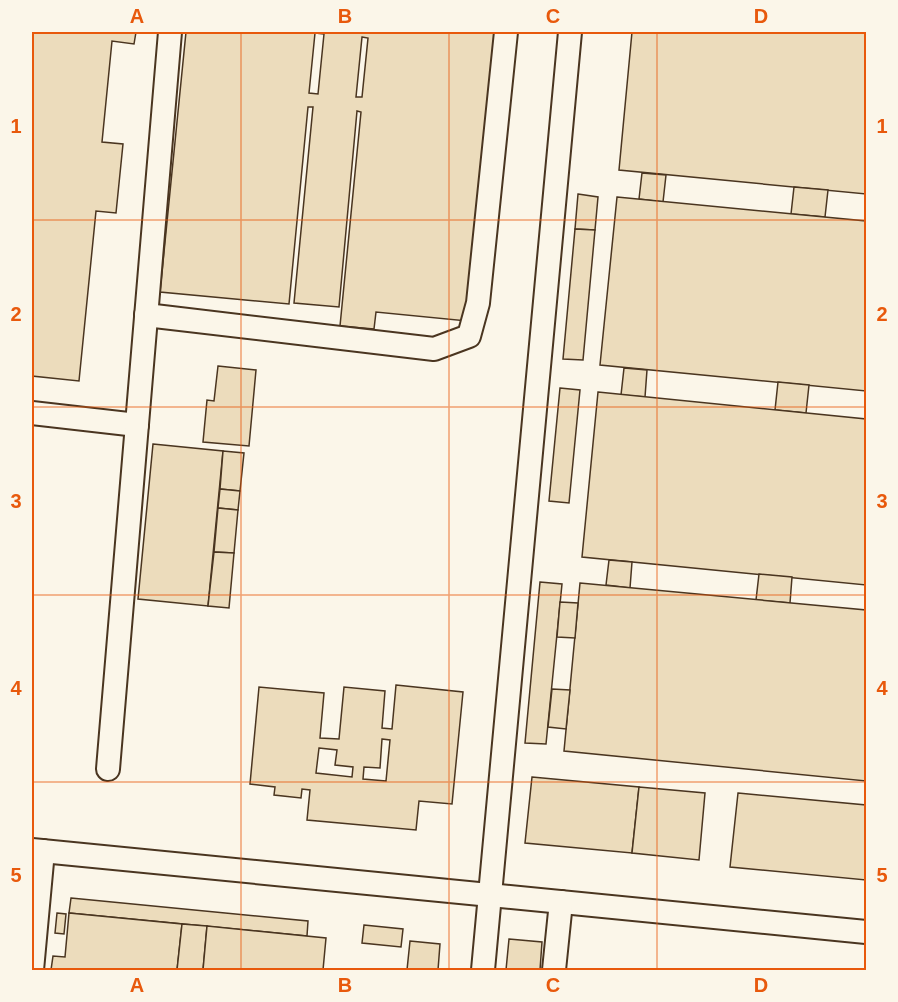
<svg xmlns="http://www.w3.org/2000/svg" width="898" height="1002" viewBox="0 0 898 1002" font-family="Helvetica,sans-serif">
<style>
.building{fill:#ecdcbc;stroke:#4a3520;stroke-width:1.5;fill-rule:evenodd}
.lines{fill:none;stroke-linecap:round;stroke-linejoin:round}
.minor-casing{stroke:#4a3520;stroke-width:26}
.minor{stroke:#fbf6e9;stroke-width:22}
.grid{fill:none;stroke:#e8590c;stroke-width:1.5;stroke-opacity:0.55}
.neatline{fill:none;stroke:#e8590c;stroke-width:2}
.grid-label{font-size:20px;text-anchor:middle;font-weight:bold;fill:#e8590c}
</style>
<rect width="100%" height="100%" fill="#fbf6e9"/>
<g class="building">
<path d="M32 32H136L134 44 112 41 102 142 123 144 116 213 96 211 79 381 32 376Z"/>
<path d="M186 32H495L467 321 376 312 374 329 340 326 361 112 357 111 339 307 294 303 313 107H308L289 304 160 292ZM315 33 324 34 318 94 309 93ZM362 37 368 38 362 97H356Z"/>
<path d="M632 32H848L866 33V194L619 170Z"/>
<path d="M642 173 666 175 663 202 639 199Z"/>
<path d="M794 187 828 190 825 217 791 214Z"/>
<path d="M578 194 598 197 595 230 575 229Z"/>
<path d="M617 197 866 221V391L600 365Z"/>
<path d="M575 229 595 230 583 360 563 359Z"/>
<path d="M218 366 256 370 249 446 203 442 207 400 214 401Z"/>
<path d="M624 368 647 370 645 397 621 395Z"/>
<path d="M778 382 809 385 806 413 775 410Z"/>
<path d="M560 388 580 390 569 503 549 501Z"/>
<path d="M598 392 866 419V585L582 557Z"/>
<path d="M153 444 223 451 208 606 138 599Z"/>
<path d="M223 451 244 453 240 491 220 489Z"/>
<path d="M220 489 240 491 238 510 218 508Z"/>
<path d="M218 508 238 510 234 553 214 552Z"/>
<path d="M214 552 234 553 229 608 208 606Z"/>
<path d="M609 560 632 562 630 588 606 585Z"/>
<path d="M759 574 792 577 790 603 756 600Z"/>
<path d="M540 582 562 584 546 744 525 743Z"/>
<path d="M580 583 866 610V781L564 751Z"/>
<path d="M560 602 578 603 575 638 557 637Z"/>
<path d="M396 685 463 692 452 804 419 801 416 830 307 820 310 790 302 789 301 798 274 795 275 787 250 784 259 687 324 693 320 738 339 739 344 687 385 691 382 728 392 729ZM382 739 390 740 386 781 363 779 364 767 380 768ZM319 748 337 750 335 765 353 767 352 777 316 773Z"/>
<path d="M552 689 570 690 566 729 548 727Z"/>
<path d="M532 777 639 787 632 853 525 843Z"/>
<path d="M639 787 705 793 699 860 632 853Z"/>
<path d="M738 793 866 805V880L730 867Z"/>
<path d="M71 898 308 921 307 936 69 913Z"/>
<path d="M57 913 66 914 64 934 55 933Z"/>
<path d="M69 913 182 924 177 970H51L53 956 65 957Z"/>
<path d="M182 924 207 926 203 970H177Z"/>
<path d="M364 925 403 929 401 947 362 943Z"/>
<path d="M207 926 326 938 323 970H203Z"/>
<path d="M509 939 542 942 540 970H506Z"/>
<path d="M410 941 440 944 438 970H407Z"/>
</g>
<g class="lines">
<g class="minor-casing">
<g id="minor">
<path d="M146 315 434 349 469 336 478 303 506 32"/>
<path d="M32 413 137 425"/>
<path d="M108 769 170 32"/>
<path d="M32 850 866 932"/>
<path d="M32 970 43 851"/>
<path d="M483 970 570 32"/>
<path d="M554 970 561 902"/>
</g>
</g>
<use href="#minor" class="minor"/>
</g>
<path class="grid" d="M241 32V970M449 32V970M657 32V970M32 220H866M32 407H866M32 595H866M32 782H866"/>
<rect width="898" height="1002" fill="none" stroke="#fbf6e9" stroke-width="66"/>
<rect x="33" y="33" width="832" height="936" class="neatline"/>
<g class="grid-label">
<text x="137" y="23">A</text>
<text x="345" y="23">B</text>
<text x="553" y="23">C</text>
<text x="761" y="23">D</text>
<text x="16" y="133">1</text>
<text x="882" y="133">1</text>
<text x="16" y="321">2</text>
<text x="882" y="321">2</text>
<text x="16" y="508">3</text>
<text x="882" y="508">3</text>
<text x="16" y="695">4</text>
<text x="882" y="695">4</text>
<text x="16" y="882">5</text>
<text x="882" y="882">5</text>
<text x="137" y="992">A</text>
<text x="345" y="992">B</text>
<text x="553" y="992">C</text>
<text x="761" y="992">D</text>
</g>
</svg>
